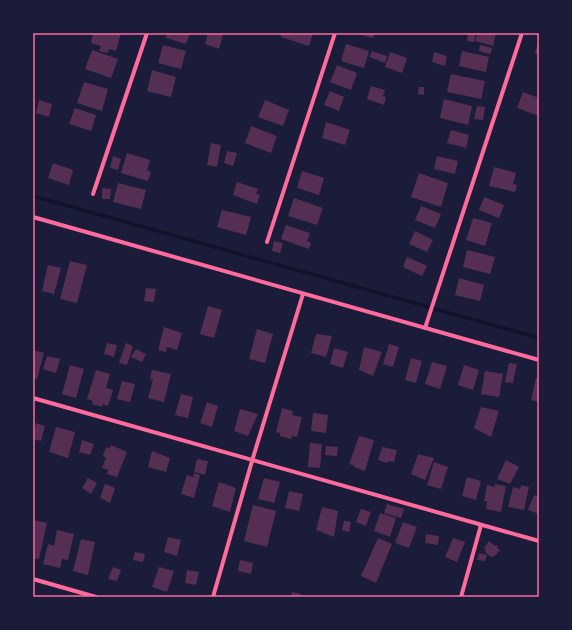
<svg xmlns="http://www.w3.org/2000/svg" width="572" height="630" viewBox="0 0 572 630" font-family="'Archivo Narrow',sans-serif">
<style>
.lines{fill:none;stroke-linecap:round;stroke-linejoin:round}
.stream{stroke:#12122b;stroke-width:3.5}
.building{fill:#542f53}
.minor{stroke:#ff6b9d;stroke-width:4}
.neatline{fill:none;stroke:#ff6b9d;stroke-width:1.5}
</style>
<rect width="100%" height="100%" fill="#1b1b3a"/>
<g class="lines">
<path class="stream" d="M33 196 539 338"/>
</g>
<g class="building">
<path d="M93 33H121L116 51 109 49 108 53 99 51 101 46 91 43Z"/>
<path d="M167 33H190L186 44 166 38Z"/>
<path d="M208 33H217L223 35 219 49 205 44Z"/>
<path d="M282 33H313L309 46 281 37Z"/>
<path d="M355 33H375L373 38Z"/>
<path d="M468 33H476L474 42 467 41Z"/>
<path d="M478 33H496L493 46 475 41Z"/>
<path d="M539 40V55L535 53Z"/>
<path d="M346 44 369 51 364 68 341 61Z"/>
<path d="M163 45 186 51 181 69 158 63Z"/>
<path d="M480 45 492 48 490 54 479 51Z"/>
<path d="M92 50 118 59 111 78 85 69Z"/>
<path d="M372 51 387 56 385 63 369 57Z"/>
<path d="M462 51 489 57 486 72 459 66Z"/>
<path d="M390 52 407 58 402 73 385 67Z"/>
<path d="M434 52 447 56 445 66 432 62Z"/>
<path d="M337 65 357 73 351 90 330 82Z"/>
<path d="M152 70 176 77 171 97 147 91Z"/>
<path d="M451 74 485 81 481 99 447 92Z"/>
<path d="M84 82 108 89 102 111 77 103Z"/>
<path d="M371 86 385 90 383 96 386 97 384 105 367 99Z"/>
<path d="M419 87H424V95L418 94Z"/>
<path d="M330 91 344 97 339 111 324 105Z"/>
<path d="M523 92 539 98V116L517 108Z"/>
<path d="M444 99 472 106 468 125 440 118Z"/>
<path d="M39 100 52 104 49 117 36 113Z"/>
<path d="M265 100 289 110 283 126 258 117Z"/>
<path d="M477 106 485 107 483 120 474 119Z"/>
<path d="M75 108 96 115 91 131 69 124Z"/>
<path d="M326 122 350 130 345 145 322 138Z"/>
<path d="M251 126 277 136 271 153 245 143Z"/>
<path d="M451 130 469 135 466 148 447 143Z"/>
<path d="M211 143 221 145 217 167 207 165Z"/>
<path d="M227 151 237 153 233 166 224 163Z"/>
<path d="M127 153 150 160 147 170 151 172 148 181 121 173Z"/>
<path d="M113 156 121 159 118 170 110 168Z"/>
<path d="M437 156 458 161 455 174 434 169Z"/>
<path d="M53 163 73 170 69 185 48 178Z"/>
<path d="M494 167 516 173 513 184 517 185 515 192 489 186Z"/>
<path d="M302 171 324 178 319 195 297 188Z"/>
<path d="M419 173 448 183 441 207 411 197Z"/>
<path d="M237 182 258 189 256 194 260 195 257 204 233 195Z"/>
<path d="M118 183 146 190 141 209 113 202Z"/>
<path d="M102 188 111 189 110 199H102Z"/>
<path d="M484 197 504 205 499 218 479 210Z"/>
<path d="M294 198 323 208 317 225 288 216Z"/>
<path d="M421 206 441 214 435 228 415 220Z"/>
<path d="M222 210 251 217 246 235 217 227Z"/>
<path d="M473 218 492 223 485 246 466 240Z"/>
<path d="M286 225 310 233 307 241 311 243 309 249 281 239Z"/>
<path d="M415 231 433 240 427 252 409 244Z"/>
<path d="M274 241 283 243 280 253 272 251Z"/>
<path d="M467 250 495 257 490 274 463 267Z"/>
<path d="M407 257 427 266 422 276 403 267Z"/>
<path d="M70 261 87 265 77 303 60 299Z"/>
<path d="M48 265 61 268 54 294 42 291Z"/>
<path d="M459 278 484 285 480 301 455 295Z"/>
<path d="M146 288 156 289 154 302 144 301Z"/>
<path d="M208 306 222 310 214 338 200 334Z"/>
<path d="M164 327 182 333 177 350 167 347 166 352 158 350Z"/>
<path d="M257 329 273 334 265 363 249 359Z"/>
<path d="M316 334 332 336 326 357 311 353Z"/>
<path d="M107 343 117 345 114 357 104 354Z"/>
<path d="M126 343 133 346 127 365 119 363Z"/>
<path d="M389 344 399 347 393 367 383 364Z"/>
<path d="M364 347 382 352 373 376 359 370Z"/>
<path d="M334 348 348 352 343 368 330 364Z"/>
<path d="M136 349 146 354 142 362 131 357Z"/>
<path d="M33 350 44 353 37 379 33 377Z"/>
<path d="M47 356 60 359 56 373 43 369Z"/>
<path d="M411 358 422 361 416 383 405 380Z"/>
<path d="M432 362 447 366 440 389 425 384Z"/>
<path d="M509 363 517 364 513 383 505 382Z"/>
<path d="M70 365 84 369 76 398 62 394Z"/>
<path d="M464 365 479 370 473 390 458 385Z"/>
<path d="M96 370 110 374 106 388 113 390 108 406 103 404 102 407 92 404 93 401 87 399Z"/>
<path d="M152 370 171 374 164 402 148 398 153 380 150 379Z"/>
<path d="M485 371 503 374 499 397 481 394Z"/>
<path d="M536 378 539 379V402L531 400Z"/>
<path d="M122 381 135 384 130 402 117 399Z"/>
<path d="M181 394 193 397 188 418 175 415Z"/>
<path d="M207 402 218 406 212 427 200 423Z"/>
<path d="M481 407 499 411 491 437 474 428Z"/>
<path d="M282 408 293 411 292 415 302 417 297 437 292 436 291 439 280 436V433L276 432Z"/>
<path d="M240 409 258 414 248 436 234 431Z"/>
<path d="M313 413 328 415 326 433 311 431Z"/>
<path d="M36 423 45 426 41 441 33 439Z"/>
<path d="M56 427 75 432 68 458 49 452Z"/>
<path d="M359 436 374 440 365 471 354 467 355 466 349 464Z"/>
<path d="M82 440 94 444 90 455 79 452Z"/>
<path d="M310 443 322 444 320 468 308 467Z"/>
<path d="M111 445 127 452 117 477 107 474 108 470 102 468 106 458 103 456 106 447 110 448Z"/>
<path d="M326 446 338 447 337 456 325 455Z"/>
<path d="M382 447 397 450 394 462 388 461 387 463 378 460Z"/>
<path d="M152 451 170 458 166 472 148 467Z"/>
<path d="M418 454 434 458 425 480 411 474Z"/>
<path d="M197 459 208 461 205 475 194 472Z"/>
<path d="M506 460 519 467 510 484 497 479Z"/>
<path d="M434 462 448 467 441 489 427 485Z"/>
<path d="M194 473 200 475 194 498 181 494 187 475 193 477Z"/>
<path d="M467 477 481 481 476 500 462 496Z"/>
<path d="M88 478 97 483 91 494 82 488Z"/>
<path d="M264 478 280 482 274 503 258 499Z"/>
<path d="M219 482 236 488 230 512 212 506Z"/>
<path d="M105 484 115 488 110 503 100 498Z"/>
<path d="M495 484 506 486 501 512 486 509 487 501H484L487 485 495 487Z"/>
<path d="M521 485 529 487 524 510 508 507 513 487 520 489Z"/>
<path d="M289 491 303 494 299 511 285 508Z"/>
<path d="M534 495 539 497V514L528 510Z"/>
<path d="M387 504 404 509 401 518 384 513Z"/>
<path d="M253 505 276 511 267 547 244 541Z"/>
<path d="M322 507 338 511 334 537 316 530Z"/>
<path d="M361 509 371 512 366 526 356 522Z"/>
<path d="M380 513 396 518 390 537 374 531Z"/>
<path d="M33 520 47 523 39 559 33 558Z"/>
<path d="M344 521 351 522 349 532 342 530Z"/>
<path d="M403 522 417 527 409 548 395 543Z"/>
<path d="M57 530 74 534 68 560 62 559 60 568 43 564 48 544 54 546Z"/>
<path d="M426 534 439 536 438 545 425 543Z"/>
<path d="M168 537 181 540 177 556 164 552Z"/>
<path d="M378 538 392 544 376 583 361 576Z"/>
<path d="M453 538 465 542 457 562 445 557Z"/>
<path d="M81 539 95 542 88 575 73 571Z"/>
<path d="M489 541 495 546 496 545 498 546 497 548 500 550 495 556 491 557 485 552 486 549 484 548Z"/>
<path d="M135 552 145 554 143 562 133 560Z"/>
<path d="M479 553 487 555 485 561 477 560Z"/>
<path d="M240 560 253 563 251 574 238 571Z"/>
<path d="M113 567 121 570 117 581 108 579Z"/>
<path d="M159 567 174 571 167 592 152 587Z"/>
<path d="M187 570 199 572 196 585 185 583Z"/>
<path d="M292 592 301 594 300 597H291Z"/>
</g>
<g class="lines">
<g class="minor">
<path d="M93 194 147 33"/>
<path d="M33 217 539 360"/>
<path d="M267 242 335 33"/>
<path d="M425 328 522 33"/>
<path d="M33 398 539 541"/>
<path d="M33 579 96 597"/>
<path d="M213 597 252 461 303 294"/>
<path d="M461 597 481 525"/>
</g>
</g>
<rect width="572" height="630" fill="none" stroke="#1b1b3a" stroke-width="68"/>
<rect x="34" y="34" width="504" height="562" class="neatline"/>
</svg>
